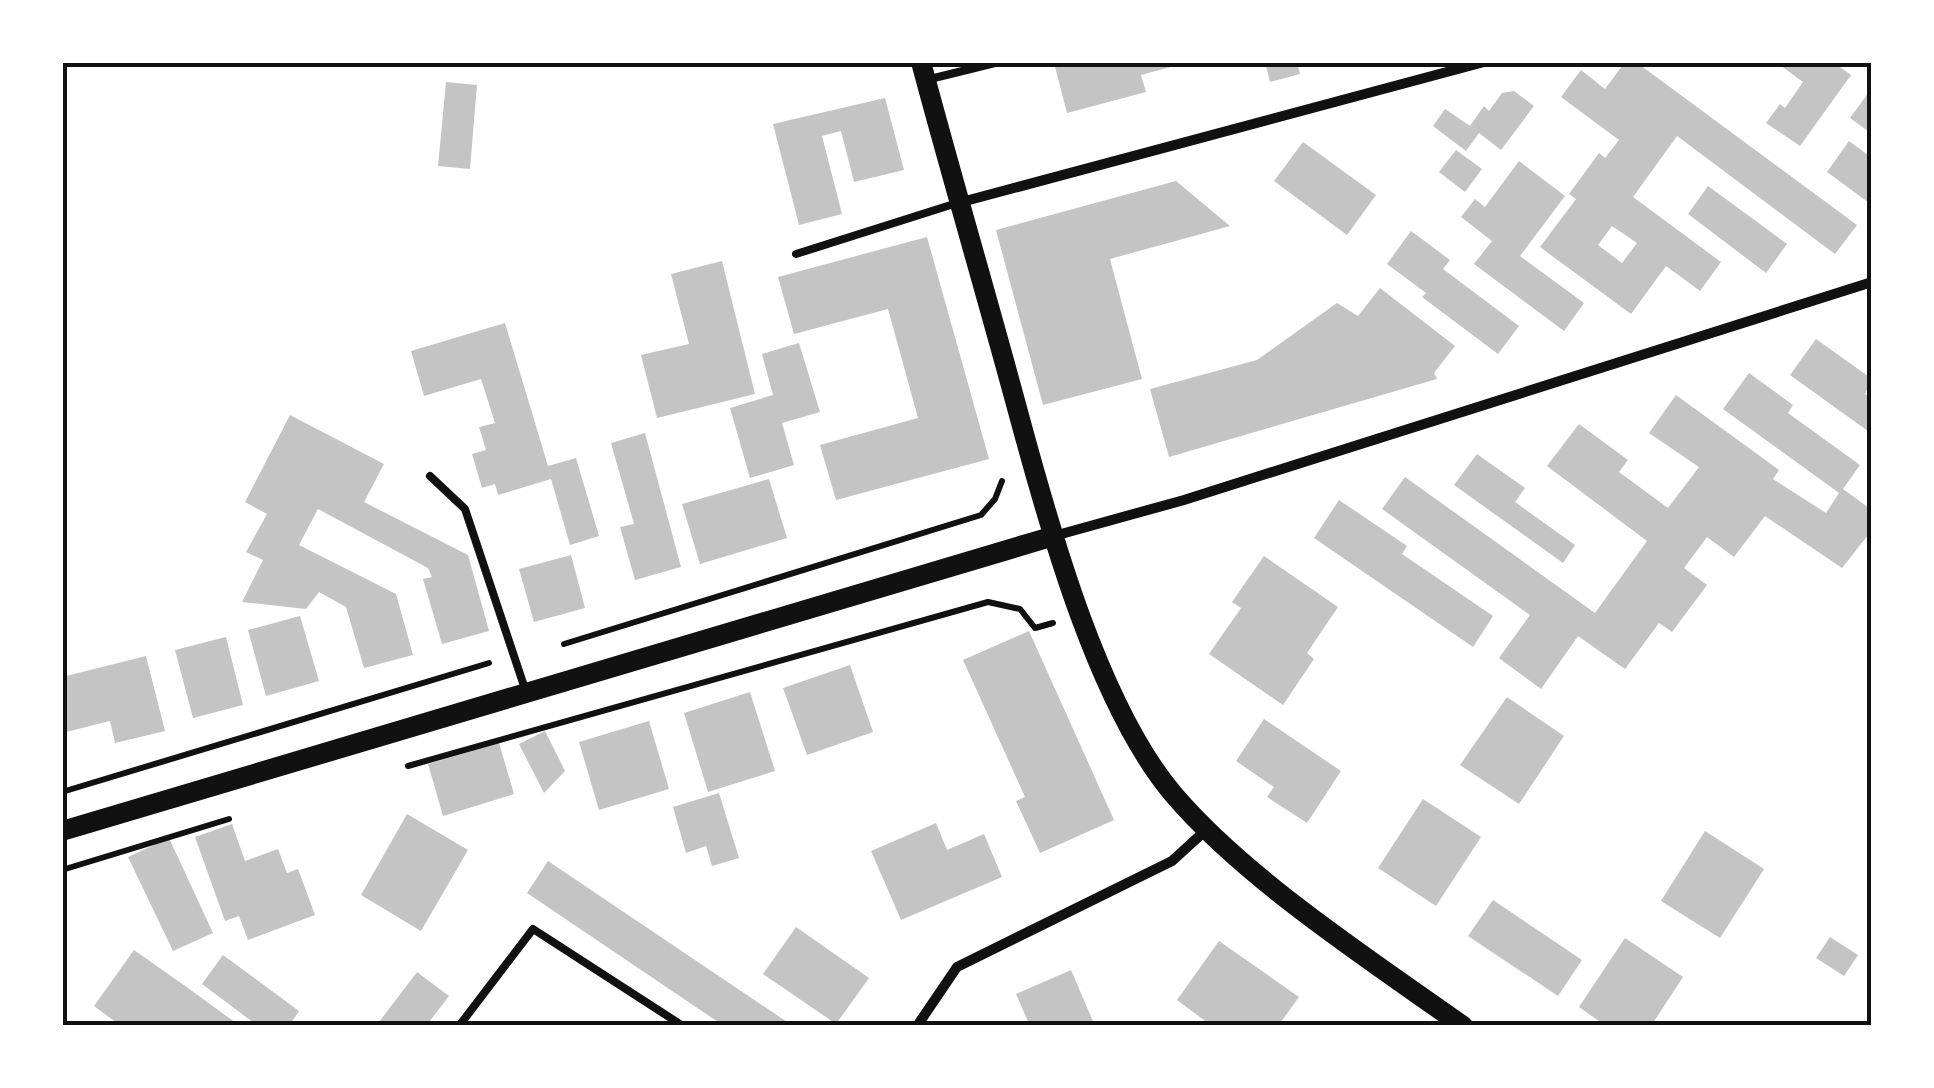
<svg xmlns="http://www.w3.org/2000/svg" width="1934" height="1088" viewBox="0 0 1934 1088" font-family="'Open Sans',sans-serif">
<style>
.building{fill:#c4c4c4;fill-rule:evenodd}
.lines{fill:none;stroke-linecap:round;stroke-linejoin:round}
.path{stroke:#111;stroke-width:6}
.service{stroke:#111;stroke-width:8}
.minor{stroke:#111;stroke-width:10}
.secondary{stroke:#111;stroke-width:20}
.neatline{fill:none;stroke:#111;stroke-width:4}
</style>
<rect width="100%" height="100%" fill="#fff"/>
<g class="building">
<path d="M1265 62H1297L1300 74 1270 82Z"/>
<path d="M1625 62H1636L1857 225 1835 254 1677 136 1633 197 1721 262 1700 291 1666 266 1631 314 1540 247 1576 199 1569 194 1599 153 1605 158 1619 140 1561 97 1581 70 1605 89ZM1612 226 1637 243 1622 263 1598 245Z"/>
<path d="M1776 62H1833L1851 75 1800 146 1766 123 1780 104 1785 108 1803 82Z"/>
<path d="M1054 63 1182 62V64L1141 75 1146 92 1067 113Z"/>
<path d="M446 82 477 85 470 169 438 166Z"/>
<path d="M1872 88V134L1850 118Z"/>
<path d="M1514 91 1534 106 1501 150 1479 133 1466 151 1433 126 1445 109 1470 126 1484 106 1489 111 1502 93Z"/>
<path d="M885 98 904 170 854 182 841 131 822 136 842 214 799 225 773 124Z"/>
<path d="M1849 141 1872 158V205L1827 172Z"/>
<path d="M1303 142 1376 195 1347 235 1274 181Z"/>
<path d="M1456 150 1482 169 1465 192 1439 172Z"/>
<path d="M1519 161 1565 196 1520 256 1584 303 1564 331 1474 264 1492 241 1461 217 1475 199 1485 207Z"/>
<path d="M1176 181 1230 226 1110 259 1142 379 1043 405 996 230Z"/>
<path d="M1708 186 1787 244 1766 273 1688 214Z"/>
<path d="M1411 231 1450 260 1443 269 1519 326 1498 354 1422 297 1426 293 1387 264Z"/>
<path d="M927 237 989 459 836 500 820 445 918 418 888 309 794 334 778 277Z"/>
<path d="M722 261 755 394 657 418 641 355 689 344 671 274Z"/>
<path d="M1380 288 1455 346 1434 373 1437 379 1169 457 1150 389 1257 360 1337 303 1358 316Z"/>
<path d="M505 323 548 466 576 458 599 536 570 545 551 479 498 495 495 484 482 488 472 454 486 450 479 427 495 423 481 379 424 396 411 351Z"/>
<path d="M1816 339 1872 379 1865 394 1872 399V434L1790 375Z"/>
<path d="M799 343 820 412 782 423 794 465 750 478 730 408 773 395 762 354Z"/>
<path d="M1749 373 1793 405 1788 413 1860 465 1843 489 1872 510V530L1842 568 1765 516 1734 557 1707 537 1684 568 1707 585 1672 632 1659 623 1625 669 1578 636 1541 689 1499 658 1530 615 1382 509 1405 477 1595 613 1647 541 1547 466 1579 424 1628 460 1619 472 1668 508 1699 467 1649 433 1676 395 1779 470 1773 479 1826 513 1839 493 1723 409Z"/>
<path d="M290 415 384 464 364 502 468 555 489 631 442 644 423 579 432 577 428 568 318 509 299 545 396 594 413 655 364 668 346 607 319 592 306 609 242 602 263 560 246 552 267 514 245 502Z"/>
<path d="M645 433 681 567 635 580 620 527 634 524 611 443Z"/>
<path d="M1477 454 1525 488 1515 502 1575 545 1563 563 1454 485Z"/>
<path d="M769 479 787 538 700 564 682 504Z"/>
<path d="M1339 500 1407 546 1402 554 1493 616 1473 647 1314 538Z"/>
<path d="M571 555 585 608 534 622 519 569Z"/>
<path d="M1264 556 1338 607 1307 653 1314 659 1283 705 1209 654 1241 608 1232 602Z"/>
<path d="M300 616 319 681 266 696 248 630Z"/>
<path d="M1029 631 1114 820 1040 853 1016 801 1025 797 963 660Z"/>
<path d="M226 637 243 705 193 718 175 650Z"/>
<path d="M146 656 165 731 115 743 110 721 62 733V677Z"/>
<path d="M850 665 873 732 807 755 783 688Z"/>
<path d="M750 692 775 771 708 792 684 713Z"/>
<path d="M1507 697 1564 736 1519 804 1460 765Z"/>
<path d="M1264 719 1341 771 1307 823 1267 797 1274 787 1236 761Z"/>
<path d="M649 721 669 789 599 810 579 742Z"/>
<path d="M545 731 565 771 544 793 519 744Z"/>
<path d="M499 743 514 794 443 816 428 764Z"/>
<path d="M719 793 739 858 712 866 706 846 686 853 673 807Z"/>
<path d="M1423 799 1481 837 1436 906 1378 868Z"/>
<path d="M407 814 468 850 421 931 361 895Z"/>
<path d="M936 823 947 850 984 834 1002 877 901 920 871 851Z"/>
<path d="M232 824 245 861 278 849 287 873 298 869 315 915 248 940 239 916 225 921 195 837Z"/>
<path d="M1705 831 1764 869 1720 938 1661 901Z"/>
<path d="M169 838 213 933 173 951 128 857Z"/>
<path d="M548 861 793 1026H724L527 893Z"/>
<path d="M1493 900 1582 960 1558 996 1468 936Z"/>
<path d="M796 927 869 978 836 1024 763 974Z"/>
<path d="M1830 937 1858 955 1844 976 1816 958Z"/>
<path d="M1625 938 1683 977 1651 1026H1606L1579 1007Z"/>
<path d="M1219 941 1299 997 1278 1026H1212L1177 1000Z"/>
<path d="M134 950 188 988 240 1026H121L94 1006Z"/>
<path d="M223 955 299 1011 289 1026H258L202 984Z"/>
<path d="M1071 970 1095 1026H1030L1016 994Z"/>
<path d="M417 972 449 996 426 1026H376Z"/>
</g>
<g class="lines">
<g class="path">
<path d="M564 644 981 515 995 499 1002 481"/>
<path d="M408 766 988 602 1020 609 1035 628 1053 623"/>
<path d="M62 792 489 663"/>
<path d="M62 870 229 819"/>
</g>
<g class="service">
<path d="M930 79 999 62"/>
<path d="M796 254 957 203"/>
<path d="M430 476 465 509 525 689"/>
<path d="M459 1026 533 929 683 1026"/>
</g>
<g class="minor">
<path d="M958 203 1484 62"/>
<path d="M1054 536 1184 500 1872 282"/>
<path d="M917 1026 957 967 1172 861 1206 830"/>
</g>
<g class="secondary">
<path d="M921 62C953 182 988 300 1020 419 1050 530 1099 707 1174 795 1247 880 1370 960 1463 1026"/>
<path d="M62 831 1054 536"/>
</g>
</g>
<rect width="1934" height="1088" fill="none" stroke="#ffffff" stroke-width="130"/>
<rect x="65" y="65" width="1804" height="958" class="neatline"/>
</svg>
